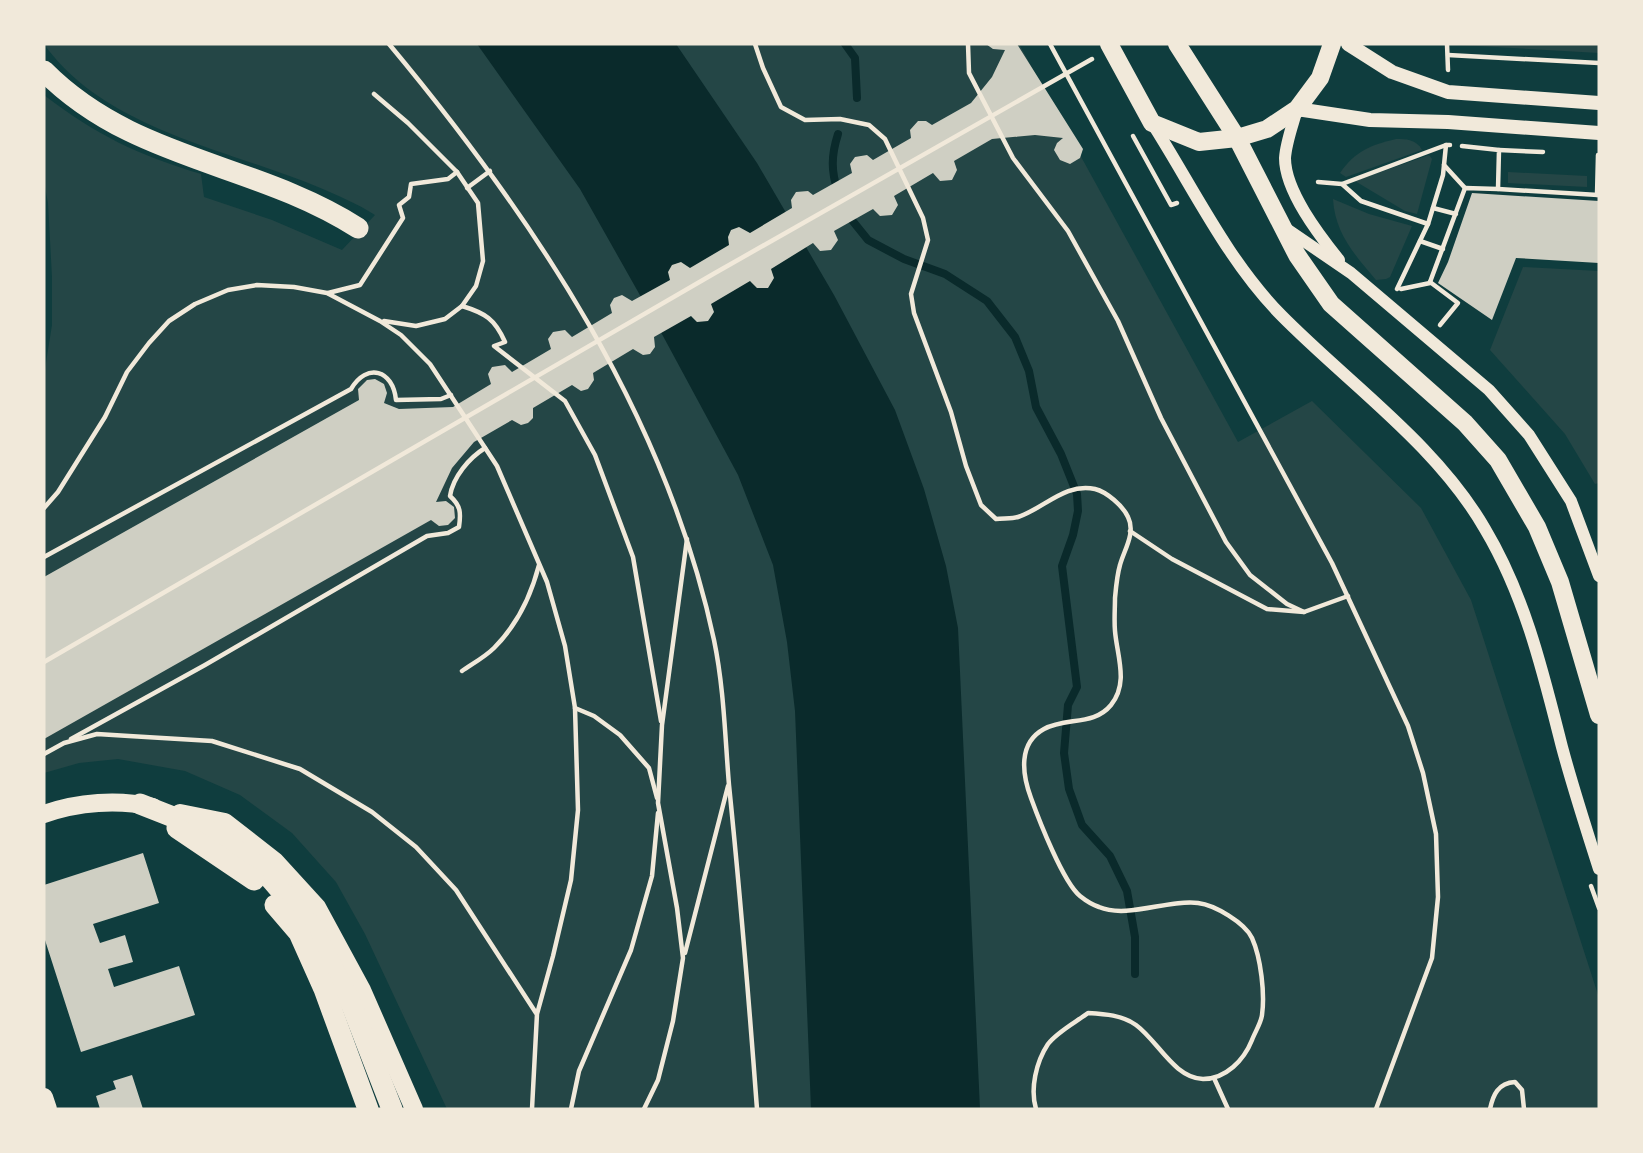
<svg xmlns="http://www.w3.org/2000/svg" width="1643" height="1153" viewBox="0 0 1643 1153" font-family="'IBM Plex Serif',serif">
<style>
.green{fill:#244646}
.water{fill:#0a2a2b}
.lines{fill:none;stroke-linecap:round;stroke-linejoin:round}
.stream{stroke:#0a2a2b;stroke-width:8}
.building{fill:#cfcfc3}
.path{stroke:#f1e9da;stroke-width:4.5}
.tertiary{stroke:#f1e9da;stroke-width:12}
.secondary{stroke:#f1e9da;stroke-width:14}
.primary{stroke:#f1e9da;stroke-width:18}
.motorway{stroke:#f1e9da;stroke-width:21}
</style>
<rect width="100%" height="100%" fill="#0f3d3e"/>
<g class="green">
<path d="M44 44H1019L1238 442 1312 401 1421 508 1471 600 1599 998V1109H447L365 934 336 882 292 833 240 795 185 771 118 759 79 763 44 773V375L52 325V277L48 203 44 182V95C96 135 138 155 201 174L204 197 272 220 342 250 375 215C358 204 337 195 318 187 227 149 104 129 44 44Z"/>
<path d="M1459 44H1599V53L1459 45Z"/>
<path d="M1396 139C1406 139 1416 139 1422 150L1346 177 1340 173C1355 151 1371 145 1396 139Z"/>
<path d="M1429 155 1432 159 1417 214 1405 211 1355 181Z"/>
<path d="M1508 172 1587 176V187L1508 183Z"/>
<path d="M1333 199 1369 214 1412 226 1390 277 1386 279 1376 280C1354 254 1335 233 1333 199Z"/>
<path d="M1523 267 1599 271V483L1595 484 1565 434 1490 350Z"/>
</g>
<path class="water" d="M477 44H676L757 163 834 295 895 410 924 489 946 566 958 628 980 1109H811L795 711 787 642 773 565 738 475 663 336 580 189Z"/>
<g class="lines">
<g class="stream">
<path d="M845 44 855 58 857 98"/>
<path d="M838 134C831 156 831 171 838 192"/>
<path d="M847 214 868 240 904 259 945 274 987 301 1015 337 1029 371 1036 407 1061 454 1077 494 1078 511 1073 535 1062 566 1077 687 1068 705 1064 753 1069 789 1082 825 1110 856 1127 891 1135 937V974"/>
</g>
</g>
<g class="building">
<path d="M986 44H1017L1083 149 1080 158 1070 164 1060 160 1054 150 1057 143 1063 138 1035 135 992 139 954 161 957 170 952 180 940 181 933 173 894 196 898 205 892 215 880 216 873 209 834 231 838 240 831 250 820 251 813 243 771 269 774 278 768 288H757L750 281 711 304 714 312 708 321 697 322 691 316 654 337 655 347 650 354 643 355 633 349 593 373 594 380 588 389 581 391 572 385 533 408V418L528 423 521 425 512 420 474 442 452 468 436 502 446 501 454 507 455 518 448 525 439 526 431 520 44 739V577L359 400 358 389 367 380 375 379 384 384 387 393 384 403 399 409 453 407 491 384 488 374 492 367 505 365 512 372 551 349 548 339 553 332 565 330 572 337 612 313 610 305 614 298 622 295 632 301 670 280 668 272 672 265 681 262 690 268 729 245 728 237 731 230 739 227 750 233 792 208 791 200 796 192 808 191 813 195 852 173 850 164 855 157 867 155 873 160 911 138 910 130 918 121H926L932 125 971 103 992 77 1005 50 993 49Z"/>
<path d="M1472 193 1599 201V263L1516 258 1492 320 1438 283 1448 262Z"/>
<path d="M143 853 159 903 93 924 100 943 125 935 133 962 108 969 114 987 179 966 195 1015 81 1052 44 937V885Z"/>
<path d="M132 1075 143 1109H100L96 1096 116 1089 113 1081Z"/>
</g>
<g class="lines">
<g class="path">
<path d="M389 44C534 218 666 415 714 640 724 688 725 737 729 785 740 893 749 1001 757 1109"/>
<path d="M755 44 763 68 781 107 805 120 840 119 869 125 885 139 923 218 928 240 911 294 914 313 951 412 966 466 981 505 996 519C1003 518 1012 519 1018 517 1043 509 1066 482 1095 489 1107 492 1123 506 1128 517 1136 533 1124 550 1120 565 1117 575 1116 587 1115 598 1115 608 1114 620 1115 631 1117 656 1129 683 1111 705 1094 726 1066 717 1044 729 1018 743 1022 774 1031 798 1039 820 1063 882 1080 896 1085 900 1093 905 1099 907 1127 919 1169 899 1198 903 1215 905 1245 923 1252 938 1261 958 1265 994 1262 1015 1261 1023 1255 1032 1252 1040 1244 1060 1226 1079 1203 1079 1174 1078 1158 1041 1136 1025 1122 1015 1105 1014 1088 1013 1076 1022 1057 1032 1048 1044 1036 1062 1030 1089 1036 1109"/>
<path d="M968 44 969 73 1013 158 1068 231 1118 321 1161 418 1226 542 1250 575 1287 604 1304 612"/>
<path d="M1050 44 1332 563 1408 726 1423 773 1436 834 1438 897 1432 958 1376 1109"/>
<path d="M1447 44 1448 70"/>
<path d="M1448 55 1599 63"/>
<path d="M374 94 408 123 457 172 478 203 483 261 476 286 462 306 445 319 416 326 384 321"/>
<path d="M1133 136 1171 205 1177 203"/>
<path d="M1499 150 1543 152"/>
<path d="M1444 165 1465 188"/>
<path d="M1318 182 1342 184 1361 201 1428 224 1443 175 1446 145"/>
<path d="M1342 184 1446 145H1450"/>
<path d="M467 188 490 171"/>
<path d="M1498 189 1598 195"/>
<path d="M1597 195 1598 155"/>
<path d="M1433 208 1456 214"/>
<path d="M1420 241 1443 249"/>
<path d="M1430 282 1465 188 1498 189 1499 150 1462 146"/>
<path d="M1430 282 1458 303 1440 325"/>
<path d="M1397 289 1428 224"/>
<path d="M1401 289 1430 283"/>
<path d="M328 293 360 285 403 218 399 205 409 197 411 184 448 179 457 172"/>
<path d="M462 306C485 313 495 319 505 342L494 346 565 401 595 455 633 557 661 721"/>
<path d="M44 508 58 492 105 417 127 372 149 343 169 321 195 304 228 290 257 285 294 287 327 293 380 321 401 335 430 364 497 466 547 582 565 646 575 708 578 810 571 880 553 956 537 1014 532 1109"/>
<path d="M1130 531 1172 559 1267 609 1304 612 1348 596"/>
<path d="M44 557 351 389C367 362 393 370 396 400L441 399 451 395"/>
<path d="M44 662 715 273 1092 59"/>
<path d="M462 671C472 664 485 657 494 648 517 625 531 596 539 565"/>
<path d="M575 708 594 716 620 735 649 768 657 798"/>
<path d="M71 739 205 665 427 536 448 533 459 527C461 513 461 506 450 496 453 477 469 458 485 448"/>
<path d="M44 754 64 743 97 734 129 736 212 741 300 769 372 812 416 847 456 890 536 1013"/>
<path d="M1591 886 1599 908"/>
<path d="M685 953 728 786"/>
<path d="M1214 1078 1228 1109"/>
<path d="M571 1109 579 1071 631 950 652 876 658 813"/>
<path d="M644 1109 658 1080 673 1021 683 958 677 908 658 803 662 725 687 539"/>
<path d="M1490 1109C1493 1095 1498 1083 1515 1082L1522 1090 1524 1109"/>
</g>
<g class="tertiary">
<path d="M1297 109C1293 124 1286 142 1285 158 1285 191 1319 235 1339 260"/>
<path d="M1152 123C1193 187 1227 260 1281 315 1349 384 1437 445 1485 529 1525 596 1543 672 1562 747 1573 788 1586 828 1599 869"/>
<path d="M1285 228 1351 273 1489 390 1529 435 1571 501 1599 576"/>
</g>
<g class="secondary">
<path d="M1348 44 1392 72 1448 92 1599 103"/>
<path d="M1297 109 1370 120 1448 122 1599 133"/>
</g>
<g class="primary">
<path d="M1109 44 1152 123 1199 142 1237 138 1267 129 1297 109 1320 78 1332 44"/>
<path d="M1177 44 1237 138 1297 255 1331 304 1465 423 1498 460 1537 527 1560 582 1599 715"/>
<path d="M180 813 225 822 275 861 317 907 362 990 414 1109"/>
<path d="M44 814C78 802 118 799 153 807"/>
<path d="M44 1097 48 1109"/>
</g>
<g class="motorway">
<path d="M44 71C133 161 255 162 358 228"/>
<path d="M140 804 214 833 262 869 312 927 352 1006 392 1109"/>
<path d="M177 828 254 880"/>
<path d="M275 905 299 933 324 989 368 1109"/>
</g>
</g>
<rect width="1643" height="1153" fill="none" stroke="#f1e9da" stroke-width="91"/>
</svg>
